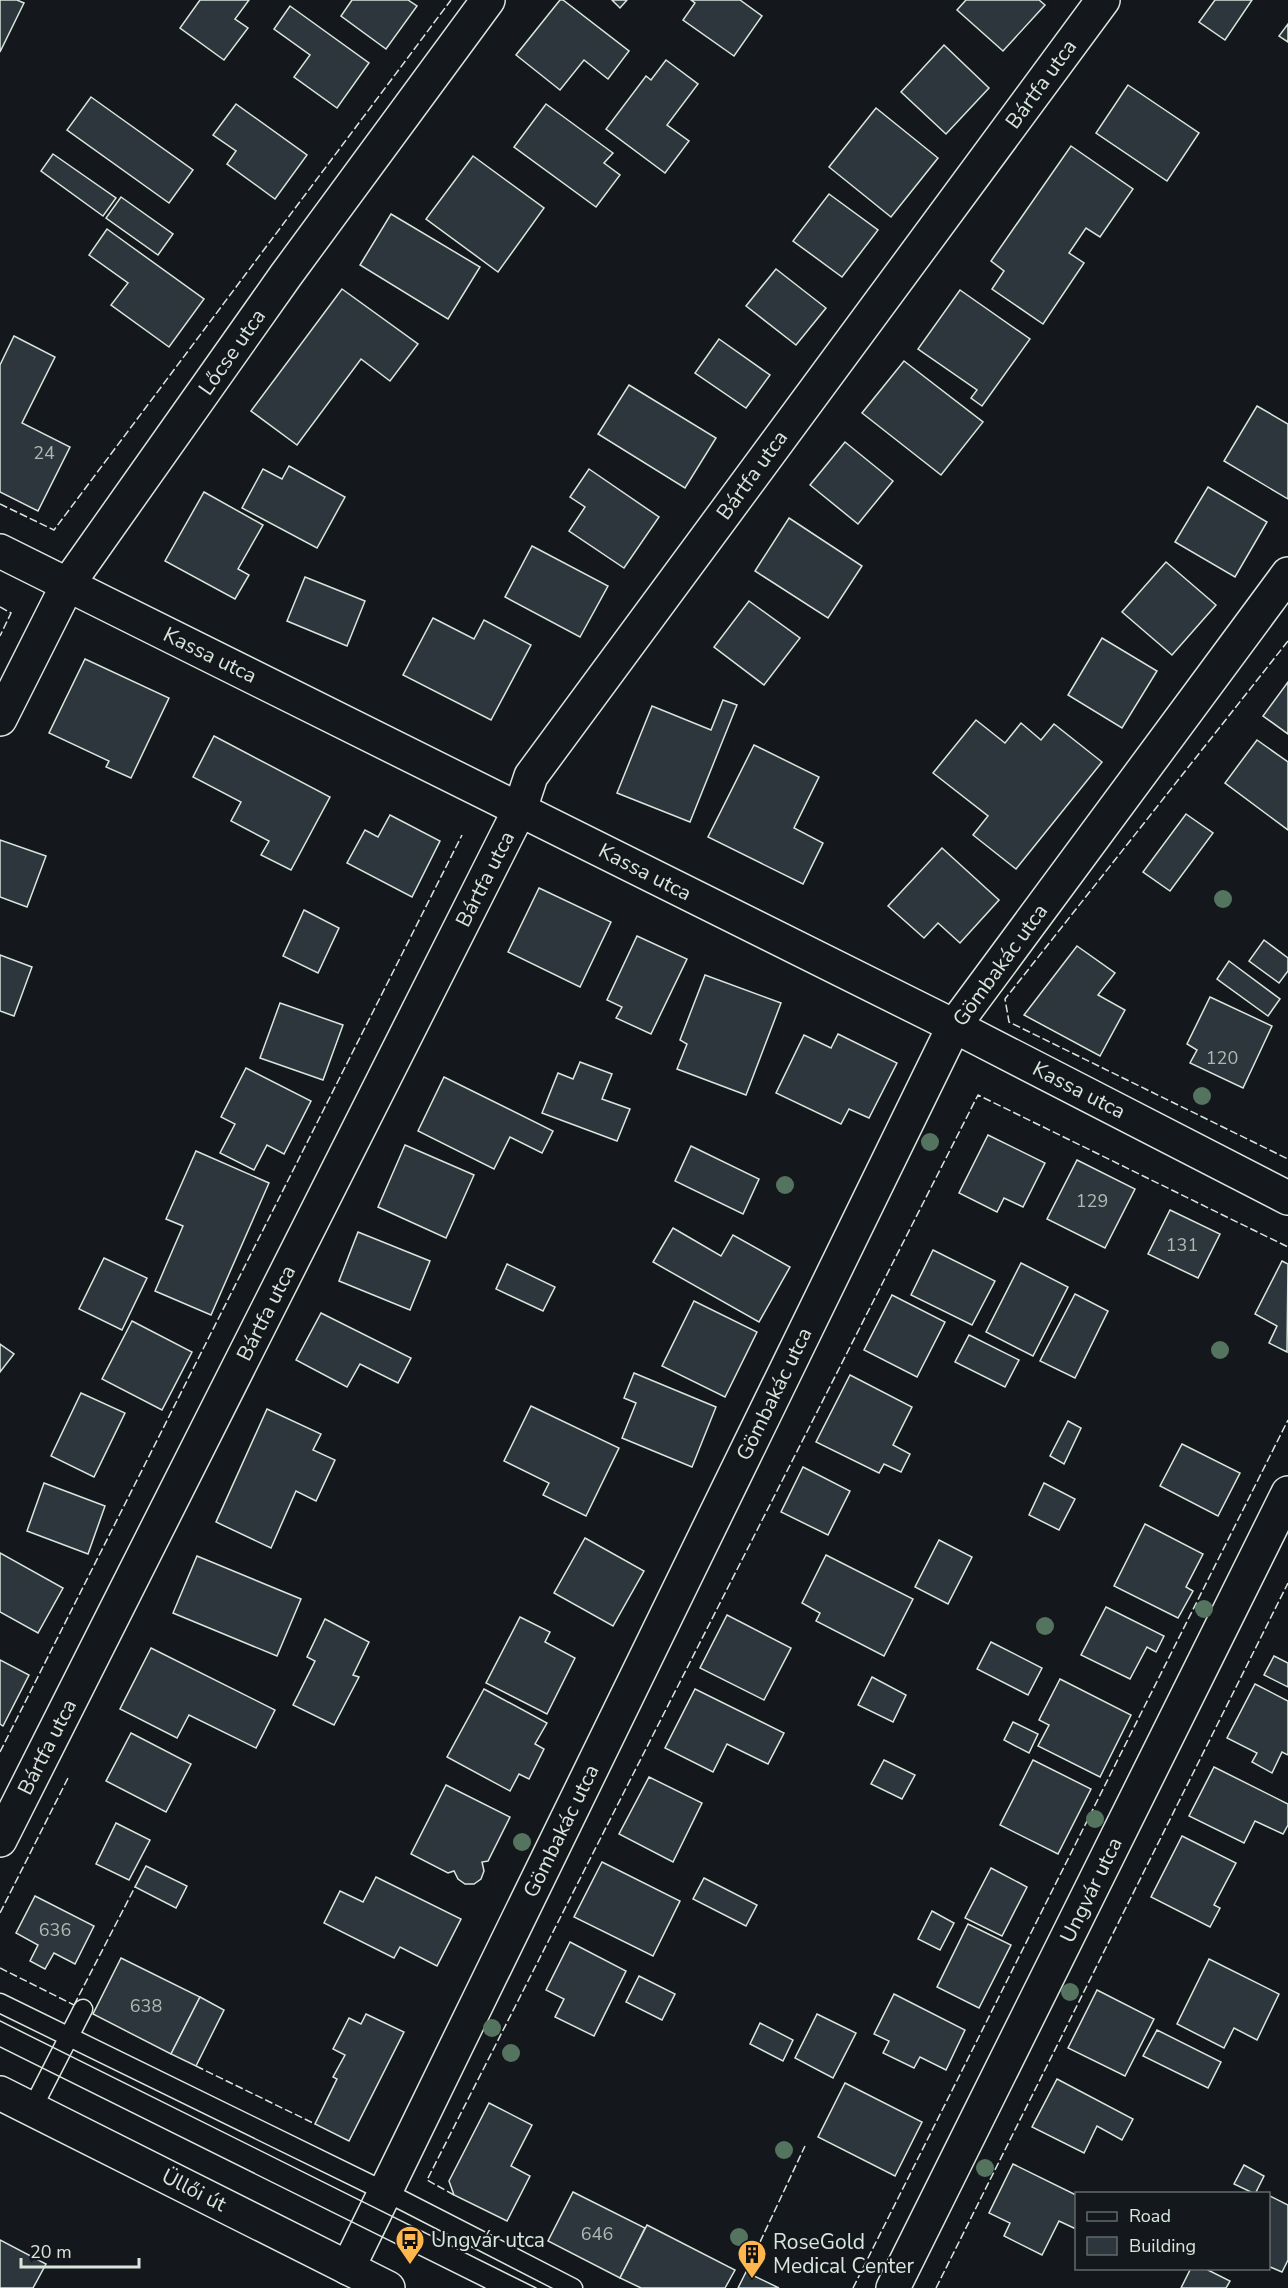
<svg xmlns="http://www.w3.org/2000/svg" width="1288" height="2288" viewBox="0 0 1288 2288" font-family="'Nunito Sans',sans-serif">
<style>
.building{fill:#2c363c;stroke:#d8e6dc;stroke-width:1.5}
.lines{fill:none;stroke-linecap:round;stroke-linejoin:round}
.lane-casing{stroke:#d8e6dc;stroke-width:21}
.street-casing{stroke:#d8e6dc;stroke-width:36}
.secondary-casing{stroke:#d8e6dc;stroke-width:36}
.lane{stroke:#14181c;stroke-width:18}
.street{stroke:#14181c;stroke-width:33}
.secondary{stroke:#14181c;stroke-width:33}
.tram{stroke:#d8e6dc;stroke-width:1.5}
.fence{stroke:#d8e6dc;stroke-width:1.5;stroke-dasharray:8 3;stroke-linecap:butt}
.tree{fill:#55745f}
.labels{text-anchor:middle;stroke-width:4.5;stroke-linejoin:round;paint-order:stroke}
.number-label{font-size:18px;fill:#adbab4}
.street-label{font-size:21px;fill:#d8e6dc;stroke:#14181c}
.poi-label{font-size:21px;fill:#d8e6dc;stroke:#14181c;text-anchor:start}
</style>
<rect width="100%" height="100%" fill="#14181c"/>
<g class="building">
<path d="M0 0H17L24 3 0 52Z"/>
<path d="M200 0H249L235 19 248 28 224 60 180 28Z"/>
<path d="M352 0H408L417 6 386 49 341 16Z"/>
<path d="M560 0H563L629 51 608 79 584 60 560 90 516 55Z"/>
<path d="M612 0H627L620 8Z"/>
<path d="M691 0H740L762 16 734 56 683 20 695 3Z"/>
<path d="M966 0H1039L1045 5 1003 51 957 10Z"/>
<path d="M1215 0H1252L1225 40 1199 22Z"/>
<path d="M290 6 369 63 337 108 294 77 310 55 274 29Z"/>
<path d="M1288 24V42L1279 36Z"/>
<path d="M944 45 989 88 946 134 901 92Z"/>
<path d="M666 60 698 84 667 125 689 141 665 173 606 129 646 76 651 80Z"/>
<path d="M1128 85 1199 133 1167 181 1096 133Z"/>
<path d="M91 97 193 170 169 203 67 130Z"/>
<path d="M236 104 307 155 275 199 227 164 236 151 213 135Z"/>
<path d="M546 104 613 153 604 163 620 175 596 207 514 147Z"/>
<path d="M876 108 938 158 891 217 829 167Z"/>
<path d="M1071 146 1133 189 1100 237 1086 228 1069 253 1084 263 1043 324 992 289 1004 271 991 261Z"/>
<path d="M53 154 116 198 103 216 41 171Z"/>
<path d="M473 156 544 208 498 272 426 219Z"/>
<path d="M829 194 878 230 842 277 793 241Z"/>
<path d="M121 197 173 234 158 255 106 218Z"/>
<path d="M391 214 480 267 448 319 360 265Z"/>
<path d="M107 229 204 299 169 347 111 305 128 283 89 255Z"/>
<path d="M776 269 826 308 796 345 746 306Z"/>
<path d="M342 289 418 344 390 381 361 359 297 445 251 411Z"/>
<path d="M960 290 1030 339 982 406 971 398 977 390 918 349Z"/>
<path d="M14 336 55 357 22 423 70 447 38 511 0 492V365Z"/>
<path d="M719 339 770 375 746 408 695 373Z"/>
<path d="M904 361 983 422 941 475 862 413Z"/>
<path d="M629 385 716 438 685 488 598 434Z"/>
<path d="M1257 406 1288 424V499L1224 461Z"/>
<path d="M845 442 893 481 858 524 810 485Z"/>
<path d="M289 466 345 497 317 548 242 508 263 469 282 479Z"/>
<path d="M589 469 659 517 624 568 569 531 585 507 570 497Z"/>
<path d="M1208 487 1267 522 1235 577 1175 542Z"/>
<path d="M204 492 263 525 238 569 249 575 235 599 165 561Z"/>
<path d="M789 518 862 566 828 618 755 571Z"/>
<path d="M532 546 608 586 580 637 505 597Z"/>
<path d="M1166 562 1216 605 1172 655 1122 612Z"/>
<path d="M305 577 365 601 347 646 287 621Z"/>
<path d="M749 601 800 638 764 685 714 647Z"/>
<path d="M433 618 474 639 484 620 531 645 491 720 403 675Z"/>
<path d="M1102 638 1157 671 1122 728 1068 695Z"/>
<path d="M85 659 169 698 131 778 106 767 109 761 49 733Z"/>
<path d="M1288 682V734L1263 716Z"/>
<path d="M723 700 737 705 690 822 617 793 652 706 711 730Z"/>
<path d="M976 720 1005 743 1021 723 1041 740 1054 724 1102 762 1016 869 973 835 988 816 933 773Z"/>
<path d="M214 736 330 797 291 870 261 855 269 841 231 821 241 802 193 777Z"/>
<path d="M1257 740 1288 762V830L1225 783Z"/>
<path d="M754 745 819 777 794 828 823 843 803 884 708 837Z"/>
<path d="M1186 814 1213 833 1170 891 1143 872Z"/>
<path d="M390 815 440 841 412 897 347 863 365 830 378 837Z"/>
<path d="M0 840 46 856 27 907 0 897Z"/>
<path d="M942 848 999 900 960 943 938 923 924 938 888 906Z"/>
<path d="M539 888 611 922 580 987 508 952Z"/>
<path d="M304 910 339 928 318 973 283 956Z"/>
<path d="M637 936 687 959 651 1034 616 1018 622 1007 607 1000Z"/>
<path d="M1264 940 1288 958V971L1279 983 1249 961Z"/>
<path d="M1077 946 1115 973 1098 995 1125 1010 1100 1056 1024 1015Z"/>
<path d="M0 955 32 967 14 1016 0 1011Z"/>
<path d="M1229 961 1280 999 1268 1016 1217 979Z"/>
<path d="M705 975 781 1003 746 1095 677 1069 687 1044 680 1040Z"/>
<path d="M1210 997 1272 1026 1243 1088 1190 1063 1197 1050 1187 1044Z"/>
<path d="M280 1003 343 1025 323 1080 260 1058Z"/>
<path d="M838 1034 897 1063 869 1118 849 1109 841 1124 776 1093 804 1035 831 1048Z"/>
<path d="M580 1062 612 1074 602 1099 630 1109 617 1141 542 1113 558 1073 573 1079Z"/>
<path d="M246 1068 311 1101 284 1154 267 1145 254 1170 220 1153 235 1124 221 1117Z"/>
<path d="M444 1077 553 1131 542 1153 510 1137 494 1169 418 1131Z"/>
<path d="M988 1135 1045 1163 1023 1207 1004 1198 997 1212 959 1193Z"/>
<path d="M405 1145 474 1175 446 1238 378 1207Z"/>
<path d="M691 1146 759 1179 743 1214 675 1181Z"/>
<path d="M196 1151 269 1183 211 1315 155 1291 183 1226 166 1219Z"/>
<path d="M1077 1160 1135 1189 1105 1248 1047 1219Z"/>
<path d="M1170 1210 1220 1234 1198 1278 1148 1254Z"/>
<path d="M673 1228 721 1256 733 1235 790 1267 759 1322 653 1262Z"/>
<path d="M358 1232 430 1261 410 1310 339 1281Z"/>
<path d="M933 1250 995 1281 972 1325 911 1295Z"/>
<path d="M104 1258 147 1278 122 1330 79 1309Z"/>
<path d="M1282 1261 1288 1264 1287 1352 1269 1343 1277 1326 1255 1314Z"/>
<path d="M1021 1263 1068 1287 1033 1356 986 1332Z"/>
<path d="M507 1264 555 1287 543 1311 496 1289Z"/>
<path d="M1075 1294 1108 1311 1075 1378 1040 1361Z"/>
<path d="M892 1295 945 1322 917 1377 864 1350Z"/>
<path d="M694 1301 757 1332 725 1397 662 1366Z"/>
<path d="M321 1313 411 1358 398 1383 360 1364 347 1387 296 1360Z"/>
<path d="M132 1321 192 1352 162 1410 102 1379Z"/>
<path d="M969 1335 1019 1360 1005 1387 955 1362Z"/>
<path d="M0 1344 14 1354 0 1372Z"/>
<path d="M634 1373 716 1407 692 1467 622 1438 636 1403 624 1398Z"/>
<path d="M850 1375 912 1407 893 1445 910 1454 901 1472 884 1464 879 1473 816 1442Z"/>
<path d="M81 1393 125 1413 94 1477 51 1456Z"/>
<path d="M531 1406 619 1448 586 1516 543 1495 549 1483 504 1461Z"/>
<path d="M267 1409 321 1434 313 1450 335 1460 316 1501 296 1491 271 1548 216 1522Z"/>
<path d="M1068 1421 1081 1428 1064 1464 1050 1456Z"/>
<path d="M1182 1444 1240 1473 1218 1516 1160 1486Z"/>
<path d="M803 1467 850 1491 828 1535 781 1512Z"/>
<path d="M44 1483 105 1506 88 1554 27 1531Z"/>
<path d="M1044 1483 1075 1499 1059 1530 1029 1515Z"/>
<path d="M1145 1524 1203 1554 1186 1587 1193 1591 1178 1618 1114 1586Z"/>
<path d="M585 1538 644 1571 613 1626 554 1593Z"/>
<path d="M939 1540 972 1557 948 1604 915 1587Z"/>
<path d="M0 1553 63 1588 38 1633 0 1612Z"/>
<path d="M826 1555 913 1599 884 1656 816 1621 820 1613 802 1603Z"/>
<path d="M197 1556 301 1599 277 1656 173 1613Z"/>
<path d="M1106 1607 1164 1636 1156 1652 1147 1647 1130 1679 1081 1655Z"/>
<path d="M727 1615 791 1648 764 1700 700 1668Z"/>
<path d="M520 1617 550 1632 545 1642 575 1658 547 1714 486 1683Z"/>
<path d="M325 1619 369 1642 353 1675 359 1677 334 1725 293 1705 315 1661 307 1657Z"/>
<path d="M991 1642 1042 1668 1028 1695 977 1669Z"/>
<path d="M151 1648 275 1710 256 1748 189 1715 177 1738 120 1709Z"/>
<path d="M1274 1656 1288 1663V1687L1264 1675Z"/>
<path d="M0 1660 29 1675 3 1726 0 1724Z"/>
<path d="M872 1677 906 1695 893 1722 858 1705Z"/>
<path d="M1060 1679 1131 1715 1100 1777 1038 1746 1049 1725 1039 1720Z"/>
<path d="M1255 1684 1288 1701V1755L1282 1752 1272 1773 1252 1762 1257 1753 1227 1738Z"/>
<path d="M484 1689 547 1723 535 1744 544 1749 529 1779 519 1774 510 1791 447 1757Z"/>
<path d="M695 1689 784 1733 768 1764 727 1744 713 1772 665 1748Z"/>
<path d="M1013 1722 1038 1734 1029 1753 1004 1740Z"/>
<path d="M131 1733 191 1764 166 1812 106 1781Z"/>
<path d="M884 1760 915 1775 902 1799 871 1784Z"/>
<path d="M1033 1760 1091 1789 1058 1854 1000 1825Z"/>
<path d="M1214 1767 1288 1804V1825L1283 1834 1255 1821 1244 1843 1189 1816Z"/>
<path d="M649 1777 702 1803 673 1862 619 1834Z"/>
<path d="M446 1785 510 1817 488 1861 482 1862 484 1871 481 1879 474 1884H465L458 1879 454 1871 448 1873 411 1854Z"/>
<path d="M116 1823 150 1840 129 1880 96 1864Z"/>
<path d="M1182 1836 1236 1863 1214 1905 1220 1908 1210 1927 1151 1897Z"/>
<path d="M602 1862 680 1901 653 1956 574 1917Z"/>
<path d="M146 1866 187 1886 176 1908 135 1887Z"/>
<path d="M991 1868 1027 1887 1002 1936 965 1918Z"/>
<path d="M376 1877 461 1919 437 1966 400 1947 394 1958 324 1923 340 1891 363 1902Z"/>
<path d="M704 1878 757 1905 746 1926 693 1899Z"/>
<path d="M35 1896 94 1926 75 1964 54 1953 45 1969 30 1961 38 1945 16 1933Z"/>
<path d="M932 1911 954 1923 940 1950 918 1939Z"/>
<path d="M968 1924 1011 1945 979 2008 937 1987Z"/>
<path d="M570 1942 626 1971 594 2036 555 2017 564 1999 546 1990Z"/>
<path d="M121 1958 200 1997 171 2054 93 2014Z"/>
<path d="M1209 1959 1279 1994 1257 2040 1234 2028 1224 2048 1177 2024Z"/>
<path d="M639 1976 675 1994 662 2020 626 2002Z"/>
<path d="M1097 1990 1154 2019 1125 2076 1068 2048Z"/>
<path d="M894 1994 965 2030 946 2070 920 2057 914 2068 883 2053 889 2041 874 2034Z"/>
<path d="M200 1997 224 2010 196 2066 171 2054Z"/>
<path d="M366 2014 404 2032 349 2141 315 2124 337 2079 333 2077 345 2055 333 2049 349 2018 361 2024Z"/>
<path d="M817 2014 856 2033 833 2078 795 2058Z"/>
<path d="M760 2023 793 2040 783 2061 750 2044Z"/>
<path d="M1157 2030 1221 2062 1208 2088 1143 2056Z"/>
<path d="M1057 2079 1133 2119 1122 2140 1097 2126 1084 2153 1032 2127Z"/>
<path d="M845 2083 922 2122 895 2176 818 2137Z"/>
<path d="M489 2103 532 2125 511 2166 530 2176 507 2221 454 2195 449 2181Z"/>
<path d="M1013 2164 1076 2195V2229L1059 2221 1042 2255 1004 2236 1010 2223 989 2213Z"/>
<path d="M1244 2165 1264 2176 1255 2194 1234 2184Z"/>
<path d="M573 2192 645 2228 620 2278 548 2241Z"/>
<path d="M1268 2195 1288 2205V2260L1282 2272 1268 2266Z"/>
<path d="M647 2225 735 2270 725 2288H641L620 2278Z"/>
<path d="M0 2240 46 2264 33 2288H0Z"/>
<path d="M1191 2268H1204L1230 2281 1226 2288H1181Z"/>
<path d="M746 2272 779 2288H738Z"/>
</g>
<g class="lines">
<g class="lane-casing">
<g id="lane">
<path d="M0 2003 386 2192 573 2288"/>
<path d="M32 2109 83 2009"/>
</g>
</g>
<g class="street-casing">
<g id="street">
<path d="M0 551 954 1026 1288 1198"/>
<path d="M0 719 68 584 286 275 488 0"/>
<path d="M0 1840 520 809 531 776 1103 0"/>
<path d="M348 2268 954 1026 1288 574"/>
<path d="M893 2288 1288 1493"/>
</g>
</g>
<g class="secondary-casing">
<path id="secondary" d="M0 2093 388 2288"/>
</g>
<use href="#lane" class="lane"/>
<use href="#street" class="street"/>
<use href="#secondary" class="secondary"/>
<g class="tram">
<path d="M0 2021 536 2288"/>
<path d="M0 2047 485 2288"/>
</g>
<g class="fence">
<path d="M0 504 54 530 451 0"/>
<path d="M0 607 11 613 0 636"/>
<path d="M1288 641 1005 999 1009 1022 1288 1159"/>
<path d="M0 1752 462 835"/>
<path d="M0 1913 68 1778"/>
<path d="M0 1968 74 2005"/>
<path d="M74 2005 135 1887"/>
<path d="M196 2066 315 2124"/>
<path d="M454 2195 427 2180 978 1095 1288 1247"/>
<path d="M746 2272 805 2146"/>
<path d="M853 2288 1288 1420"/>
<path d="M936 2288 1288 1583"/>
</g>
</g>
<g class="tree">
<circle cx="1223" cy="899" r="9"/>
<circle cx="1202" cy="1096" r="9"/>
<circle cx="930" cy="1142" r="9"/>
<circle cx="785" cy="1185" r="9"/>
<circle cx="1220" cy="1350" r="9"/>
<circle cx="1204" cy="1609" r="9"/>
<circle cx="1045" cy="1626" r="9"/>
<circle cx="1095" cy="1819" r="9"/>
<circle cx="522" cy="1842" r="9"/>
<circle cx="1070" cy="1992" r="9"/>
<circle cx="492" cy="2028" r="9"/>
<circle cx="511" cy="2053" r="9"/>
<circle cx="784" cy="2150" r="9"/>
<circle cx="985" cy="2168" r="9"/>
<circle cx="739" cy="2237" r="9"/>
</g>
<defs>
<g id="bus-pin" transform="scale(1.5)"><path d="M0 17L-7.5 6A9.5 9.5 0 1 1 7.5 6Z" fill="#ffb74d" stroke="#14181c"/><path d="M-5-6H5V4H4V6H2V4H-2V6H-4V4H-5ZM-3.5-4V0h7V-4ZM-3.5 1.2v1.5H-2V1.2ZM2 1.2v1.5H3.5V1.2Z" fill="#111"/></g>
<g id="building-pin" transform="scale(1.5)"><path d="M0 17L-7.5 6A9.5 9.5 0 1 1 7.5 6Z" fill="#ffb74d" stroke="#14181c"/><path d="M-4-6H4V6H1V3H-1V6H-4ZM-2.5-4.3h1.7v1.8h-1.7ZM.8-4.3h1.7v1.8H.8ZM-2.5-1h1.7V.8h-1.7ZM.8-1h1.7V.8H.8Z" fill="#111"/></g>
</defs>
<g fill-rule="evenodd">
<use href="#bus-pin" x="410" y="2240"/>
<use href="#building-pin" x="752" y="2254"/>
</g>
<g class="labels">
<g class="number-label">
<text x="44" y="459">24</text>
<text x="1222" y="1064">120</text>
<text x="1092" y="1207">129</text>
<text x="1182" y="1251">131</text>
<text x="55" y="1936">636</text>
<text x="146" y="2012">638</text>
<text x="597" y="2240">646</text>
</g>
<g class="street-label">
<text transform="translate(1041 84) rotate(-54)" y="7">Bártfa utca</text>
<text transform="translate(232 352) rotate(-55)" y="7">Lőcse utca</text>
<text transform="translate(752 475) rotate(-54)" y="7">Bártfa utca</text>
<text transform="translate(210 655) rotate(26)" y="7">Kassa utca</text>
<text transform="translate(645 872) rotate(27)" y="7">Kassa utca</text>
<text transform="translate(485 879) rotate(-63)" y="7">Bártfa utca</text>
<text transform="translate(1000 965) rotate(-54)" y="7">Gömbakác utca</text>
<text transform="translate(1079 1090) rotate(27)" y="7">Kassa utca</text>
<text transform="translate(266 1313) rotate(-63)" y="7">Bártfa utca</text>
<text transform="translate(774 1394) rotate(-64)" y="7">Gömbakác utca</text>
<text transform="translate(47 1747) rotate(-63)" y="7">Bártfa utca</text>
<text transform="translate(561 1831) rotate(-64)" y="7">Gömbakác utca</text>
<text transform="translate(1091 1890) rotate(-64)" y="7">Ungvár utca</text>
<text transform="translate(194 2190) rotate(27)" y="7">Üllői út</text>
</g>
<g class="poi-label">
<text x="431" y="2247">Ungvár utca</text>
<text x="773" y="2249">RoseGold<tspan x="773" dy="24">Medical Center</tspan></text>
</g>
</g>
<rect x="1075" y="2192" width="195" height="78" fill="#14181c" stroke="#626a69" stroke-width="1.5"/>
<rect x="1087" y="2212" width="30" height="9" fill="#14181c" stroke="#626a69" stroke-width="1.5"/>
<text x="1129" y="2222" font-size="18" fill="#d8e6dc">Road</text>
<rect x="1087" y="2237" width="30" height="18" fill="#2c363c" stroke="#626a69" stroke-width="1.5"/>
<text x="1129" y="2252" font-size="18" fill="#d8e6dc">Building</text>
<path d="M21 2258v9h118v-9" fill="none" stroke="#d8e6dc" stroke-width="3"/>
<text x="30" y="2258" font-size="18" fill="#d8e6dc" stroke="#14181c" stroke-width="4.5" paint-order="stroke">20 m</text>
</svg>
